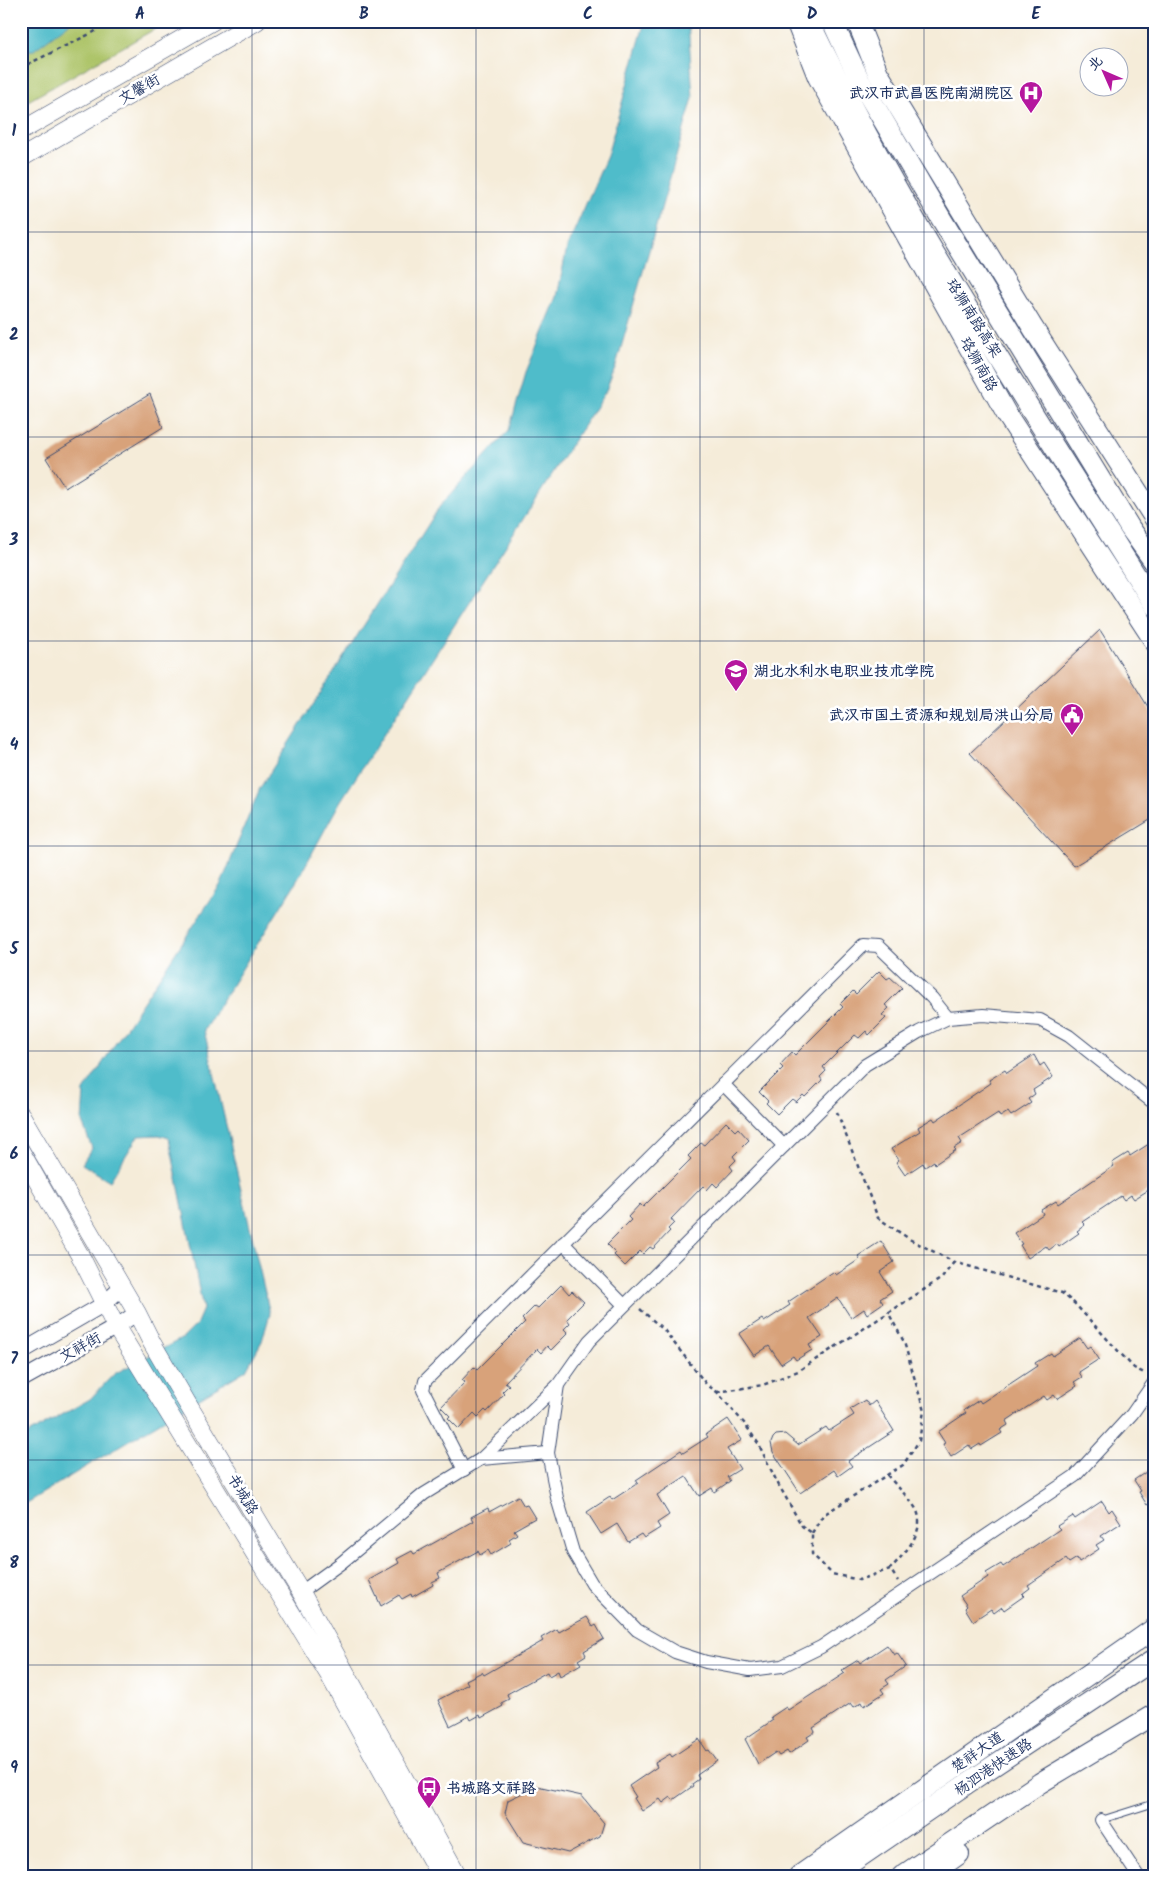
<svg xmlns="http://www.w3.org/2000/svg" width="1176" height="1897" viewBox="0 0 1176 1897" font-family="Kalam,'LXGW WenKai TC',sans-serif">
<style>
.green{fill:#adc469;stroke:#647a64}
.water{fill:#50bcca;stroke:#367694}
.building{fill:#d8a27a}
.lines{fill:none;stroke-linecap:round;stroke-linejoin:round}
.service-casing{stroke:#3c4b70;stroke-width:8}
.minor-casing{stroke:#3c4b70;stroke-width:14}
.tertiary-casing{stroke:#3c4b70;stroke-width:17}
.secondary-casing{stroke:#3c4b70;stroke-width:19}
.primary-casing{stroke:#3c4b70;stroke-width:22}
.trunk-casing{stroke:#3c4b70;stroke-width:22}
.path{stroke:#3c4b70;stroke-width:2.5;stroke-dasharray:4 4;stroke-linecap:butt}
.service{stroke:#fff;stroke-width:6}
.minor{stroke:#fff;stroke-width:12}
.tertiary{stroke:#fff;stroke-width:15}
.secondary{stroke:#fff;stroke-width:18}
.primary{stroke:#fff;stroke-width:20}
.trunk{stroke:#fff;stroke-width:20}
.grid{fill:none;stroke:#1b2f5e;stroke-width:1;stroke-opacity:0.55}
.labels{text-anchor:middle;stroke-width:5;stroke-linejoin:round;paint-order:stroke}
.street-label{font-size:15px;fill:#1b2f5e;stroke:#fff}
.poi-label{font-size:15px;font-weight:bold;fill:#1b2f5e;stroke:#fff;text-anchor:end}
.neatline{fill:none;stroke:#1b2f5e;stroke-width:2}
.grid-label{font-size:16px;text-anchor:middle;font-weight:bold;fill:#1b2f5e}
</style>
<rect width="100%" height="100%" fill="#fff"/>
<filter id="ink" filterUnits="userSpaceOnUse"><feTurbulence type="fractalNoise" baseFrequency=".02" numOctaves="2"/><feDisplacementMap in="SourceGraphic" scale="10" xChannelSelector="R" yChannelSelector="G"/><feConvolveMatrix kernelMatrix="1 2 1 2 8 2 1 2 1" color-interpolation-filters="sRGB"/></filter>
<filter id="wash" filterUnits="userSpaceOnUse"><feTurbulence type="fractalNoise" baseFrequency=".0096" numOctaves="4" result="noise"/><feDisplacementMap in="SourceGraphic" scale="20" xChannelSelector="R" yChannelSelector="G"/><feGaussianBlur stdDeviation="1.12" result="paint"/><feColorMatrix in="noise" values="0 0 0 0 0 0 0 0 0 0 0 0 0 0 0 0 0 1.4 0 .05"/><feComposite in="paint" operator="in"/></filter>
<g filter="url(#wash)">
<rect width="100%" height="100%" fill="#f5ecd9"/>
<path class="green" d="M21 21H169L21 105Z"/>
<g class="water">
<path d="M21 21H72L34 50 21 51Z"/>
<path d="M645 21H688L693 98 616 365 606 391 340 802 298 879 204 1030 270 1314 262 1341 246 1370 21 1506V1438L90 1399 114 1374 183 1338 196 1325 203 1309 169 1138 159 1135 138 1136 110 1181 82 1164 92 1148 82 1122 84 1091 221 884 260 788 440 506 509 430 526 372 557 297 567 247 607 156Z"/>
</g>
<g id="blocks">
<g class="building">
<path d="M150 394 163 427 65 488 46 458Z"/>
<path d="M1100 630 1155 718V817L1074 866 970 753Z"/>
<path d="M879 971 887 979 890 977 902 988 885 1005 889 1008 882 1015 886 1018 869 1035 866 1031 859 1038 855 1035 823 1067 826 1071 820 1077 822 1080 805 1097 803 1095 796 1102 792 1099 777 1114 766 1103 768 1101 759 1092 783 1068 780 1065 792 1052 795 1055 843 1007 840 1004 853 991 856 994Z"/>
<path d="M1034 1055 1040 1066 1044 1063 1053 1077 1033 1090 1035 1094 1028 1099 1031 1103 1011 1116 1008 1112 1000 1117 998 1113 959 1138 962 1143 954 1148 956 1150 935 1164 934 1161 925 1167 923 1163 905 1175 896 1162 899 1160 891 1149 920 1131 918 1127 933 1118 935 1121 991 1083 989 1080 1005 1070 1007 1073Z"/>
<path d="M726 1122 735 1131 738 1128 749 1140 733 1156 736 1160 730 1166 733 1170 717 1187 713 1183 707 1190 703 1186 671 1219 674 1223 668 1229 670 1231 653 1249 650 1247 643 1254 640 1251 625 1266 614 1255 616 1253 607 1244 631 1220 628 1217 640 1204 643 1207 691 1159 688 1156 701 1143 704 1145Z"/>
<path d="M1155 1140V1186L1134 1199 1131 1195 1124 1200 1121 1196 1082 1222 1085 1225 1077 1231 1079 1233 1059 1247 1057 1244 1049 1250 1046 1246 1028 1258 1020 1245 1022 1244 1014 1233 1043 1214 1041 1210 1056 1201 1058 1204 1114 1166 1112 1163 1128 1153 1130 1156Z"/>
<path d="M881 1241 894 1262 880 1272 892 1291 880 1299 883 1303 867 1314 864 1309 851 1318 838 1298 809 1318 822 1337 809 1345 812 1350 796 1360 793 1356 781 1364 769 1346 754 1356 739 1334 762 1319 764 1322 790 1305 788 1302 833 1272 836 1275 860 1259 858 1256Z"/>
<path d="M561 1285 569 1294 572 1291 584 1302 567 1319 570 1323 564 1329 568 1333 551 1350 547 1346 541 1353 537 1349 505 1382 509 1385 502 1392 504 1394 487 1412 485 1410 478 1417 474 1413 459 1429 448 1418 450 1416 441 1407 465 1382 462 1380 474 1367 477 1370 525 1322 522 1319 535 1306 538 1308Z"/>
<path d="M1080 1338 1087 1348 1090 1346 1099 1359 1079 1372 1082 1377 1074 1382 1077 1386 1057 1399 1054 1395 1047 1400 1044 1396 1006 1421 1008 1425 1000 1430 1002 1433 981 1446 980 1444 972 1449 969 1445 951 1457 943 1444 945 1443 938 1432 966 1413 964 1410 979 1400 981 1403 1037 1366 1035 1363 1051 1353 1053 1356Z"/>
<path d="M865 1400 869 1406 875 1401 894 1431 848 1461 852 1466 838 1476 834 1470 800 1493 773 1452 771 1443 773 1438 776 1435 785 1434 798 1445 826 1427 829 1431 854 1415 850 1409Z"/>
<path d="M728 1419 742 1440 727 1449 740 1469 727 1477 730 1481 714 1492 712 1488 699 1496 686 1476 657 1495 669 1515 657 1523 660 1528 644 1538 641 1534 628 1542 617 1524 601 1534 587 1512 610 1497 612 1500 638 1483 636 1480 681 1450 683 1453 708 1437 706 1434Z"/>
<path d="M1155 1466V1500L1147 1505 1139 1492 1141 1491 1134 1480Z"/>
<path d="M518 1496 524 1506 527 1505 535 1518 514 1530 517 1534 509 1539 511 1543 491 1555 488 1550 480 1555 478 1551 438 1573 440 1578 432 1582 433 1585 412 1597 411 1594 402 1599 399 1595 381 1606 369 1580 399 1563 397 1559 412 1551 414 1554 473 1521 471 1517 488 1508 489 1512Z"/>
<path d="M1102 1501 1109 1512 1112 1509 1121 1523 1101 1536 1104 1540 1096 1545 1099 1549 1079 1562 1077 1558 1069 1563 1066 1559 1028 1585 1030 1588 1022 1594 1024 1596 1004 1610 1002 1607 994 1613 991 1609 973 1621 965 1608 967 1606 960 1596 988 1577 986 1573 1001 1564 1003 1567 1060 1529 1057 1526 1073 1516 1075 1519Z"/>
<path d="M587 1617 593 1627 596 1625 604 1639 584 1651 586 1655 578 1660 581 1664 560 1676 558 1671 549 1676 547 1672 507 1694 509 1699 501 1703 503 1706 481 1718 480 1715 471 1720 469 1716 450 1726 438 1700 468 1684 466 1680 482 1672 484 1675 543 1641 541 1638 557 1629 559 1632Z"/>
<path d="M887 1645 894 1655 897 1653 906 1666 886 1680 889 1684 881 1689 884 1693 864 1706 862 1702 854 1707 851 1703 813 1728 815 1732 807 1737 809 1740 789 1754 787 1751 779 1756 776 1752 758 1764 745 1739 773 1720 771 1717 786 1707 788 1710 845 1673 842 1670 858 1660 860 1663Z"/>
<path d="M699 1739 707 1751 709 1750 717 1761 697 1775 699 1779 692 1784 693 1786 673 1800 671 1797 663 1803 660 1799 642 1811 634 1798 636 1797 629 1786 657 1767 655 1763 670 1754 672 1757Z"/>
<path d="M537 1786 582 1796 604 1823 600 1836 568 1853 523 1842 505 1813 508 1800Z"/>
</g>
</g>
</g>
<g filter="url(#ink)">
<use href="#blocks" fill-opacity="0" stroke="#3c4b70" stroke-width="1"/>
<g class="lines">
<g class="service-casing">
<path id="service" d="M1101 1820 1155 1803"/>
</g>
<g class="minor-casing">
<g id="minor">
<path d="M723 1084 784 1146"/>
<path d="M563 1243 624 1305"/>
<path d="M558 1385 548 1453 557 1498 573 1552 592 1584 637 1630 675 1652 706 1662 750 1670 782 1666 821 1647 1075 1476 1132 1414 1155 1381"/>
<path d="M481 1459 548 1453"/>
<path d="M464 1470 423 1390 425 1381 863 945 878 946 932 998 948 1018"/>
<path d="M301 1592 341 1563 424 1494 481 1459 558 1385 589 1341 865 1065 919 1032 948 1018 983 1015 1040 1020 1069 1036 1155 1104"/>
<path d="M1101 1820 1138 1876"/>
</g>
</g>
<g class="tertiary-casing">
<g id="tertiary">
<path d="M21 1352 104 1304 122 1287"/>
<path d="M21 1380 116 1327 137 1313"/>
</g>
</g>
<g class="secondary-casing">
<g id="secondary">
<path d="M21 131 213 21"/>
<path d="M21 158 257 21"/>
<path d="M21 1115 137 1313 152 1343 190 1408 301 1592 458 1876"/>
<path d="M21 1152 82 1259 116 1327 328 1673 440 1876"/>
</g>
</g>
<g class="primary-casing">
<g id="primary">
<path d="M796 21 818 77 1007 415 1155 642"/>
<path d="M857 21 878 73 1033 328 1155 519"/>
</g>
</g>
<g class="trunk-casing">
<g id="trunk">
<path d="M809 21C907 226 1035 414 1155 606"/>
<path d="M832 21 860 81 942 220 1130 528 1155 563"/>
<path d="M799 1876 1155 1628"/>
<path d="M832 1876 975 1778 1155 1659"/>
<path d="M902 1876 1040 1783 1155 1714"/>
<path d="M928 1876 959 1854"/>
</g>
</g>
<g class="path">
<path d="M21 69 26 65 94 32 106 21"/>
<path d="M837 1112 878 1218 911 1240 954 1262 1062 1293 1074 1303 1134 1368 1144 1373"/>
<path d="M640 1309 664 1330 706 1384 717 1392 744 1423 758 1443 777 1482 802 1526 812 1533V1554L832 1574 859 1580 890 1569 898 1581"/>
<path d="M717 1392 763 1385 798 1371 942 1278 954 1262"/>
<path d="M887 1475C894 1483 914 1503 917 1511 926 1532 903 1555 890 1569"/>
<path d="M812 1533 823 1515 903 1465 919 1441 924 1411 904 1342 888 1312"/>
</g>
<use href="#service" class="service"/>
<use href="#minor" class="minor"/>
<use href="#tertiary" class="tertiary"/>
<use href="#secondary" class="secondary"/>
<use href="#primary" class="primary"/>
<use href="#trunk" class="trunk"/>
</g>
</g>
<path class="grid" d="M252 21V1876M476 21V1876M700 21V1876M924 21V1876M21 232H1155M21 437H1155M21 641H1155M21 846H1155M21 1051H1155M21 1255H1155M21 1460H1155M21 1665H1155"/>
<defs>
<g id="hospital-pin" transform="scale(1.25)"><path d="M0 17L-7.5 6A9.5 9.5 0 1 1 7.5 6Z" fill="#b5179e" stroke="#fff"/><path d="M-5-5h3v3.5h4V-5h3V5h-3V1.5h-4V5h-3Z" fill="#fff"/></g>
<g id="university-pin" transform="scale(1.25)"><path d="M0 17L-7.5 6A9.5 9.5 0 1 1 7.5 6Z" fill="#b5179e" stroke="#fff"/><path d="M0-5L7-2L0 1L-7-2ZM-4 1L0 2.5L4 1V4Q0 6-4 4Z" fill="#fff"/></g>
<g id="civic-pin" transform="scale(1.25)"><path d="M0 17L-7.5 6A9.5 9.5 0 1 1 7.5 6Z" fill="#b5179e" stroke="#fff"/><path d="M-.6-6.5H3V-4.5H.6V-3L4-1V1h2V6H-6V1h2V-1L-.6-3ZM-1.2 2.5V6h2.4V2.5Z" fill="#fff"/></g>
<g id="bus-pin" transform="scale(1.25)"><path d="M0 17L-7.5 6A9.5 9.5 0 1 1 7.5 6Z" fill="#b5179e" stroke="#fff"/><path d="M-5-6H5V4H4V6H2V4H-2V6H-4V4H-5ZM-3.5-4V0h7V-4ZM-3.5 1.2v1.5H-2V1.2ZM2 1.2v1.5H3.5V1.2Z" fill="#fff"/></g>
</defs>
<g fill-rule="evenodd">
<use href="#hospital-pin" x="1031" y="93"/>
<use href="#university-pin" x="736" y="671"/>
<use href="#civic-pin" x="1072" y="715"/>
<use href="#bus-pin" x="429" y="1788"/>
</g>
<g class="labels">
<g class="street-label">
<text transform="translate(139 89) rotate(-30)" y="5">文馨街</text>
<text transform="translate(974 318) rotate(58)" y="5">珞狮南路高架</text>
<text transform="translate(979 364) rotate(61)" y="5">珞狮南路</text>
<text transform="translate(80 1347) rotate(-29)" y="5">文祥街</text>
<text transform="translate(243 1494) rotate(59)" y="5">书城路</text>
<text transform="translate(977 1752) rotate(-35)" y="5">楚祥大道</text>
<text transform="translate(993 1767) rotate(-34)" y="5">杨泗港快速路</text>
</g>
<g class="poi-label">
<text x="1014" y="98">武汉市武昌医院南湖院区</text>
<text x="754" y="676" text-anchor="start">湖北水利水电职业技术学院</text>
<text x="1054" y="720">武汉市国土资源和规划局洪山分局</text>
<text x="446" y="1793" text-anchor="start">书城路文祥路</text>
</g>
</g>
<rect width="1176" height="1897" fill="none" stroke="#fff" stroke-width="55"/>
<g transform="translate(1104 72) rotate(315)"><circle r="24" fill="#ffffff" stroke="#a4acbf"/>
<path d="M0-4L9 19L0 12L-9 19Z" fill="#b5179e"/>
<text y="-8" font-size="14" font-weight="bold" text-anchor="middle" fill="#1b2f5e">北</text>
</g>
<rect x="28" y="28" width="1120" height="1842" class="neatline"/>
<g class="grid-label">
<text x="140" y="19">A</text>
<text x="364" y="19">B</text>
<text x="588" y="19">C</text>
<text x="812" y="19">D</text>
<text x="1036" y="19">E</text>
<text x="14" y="136">1</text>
<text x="14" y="340">2</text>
<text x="14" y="545">3</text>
<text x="14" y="750">4</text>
<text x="14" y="954">5</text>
<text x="14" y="1159">6</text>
<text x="14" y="1364">7</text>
<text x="14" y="1568">8</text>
<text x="14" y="1773">9</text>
</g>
</svg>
